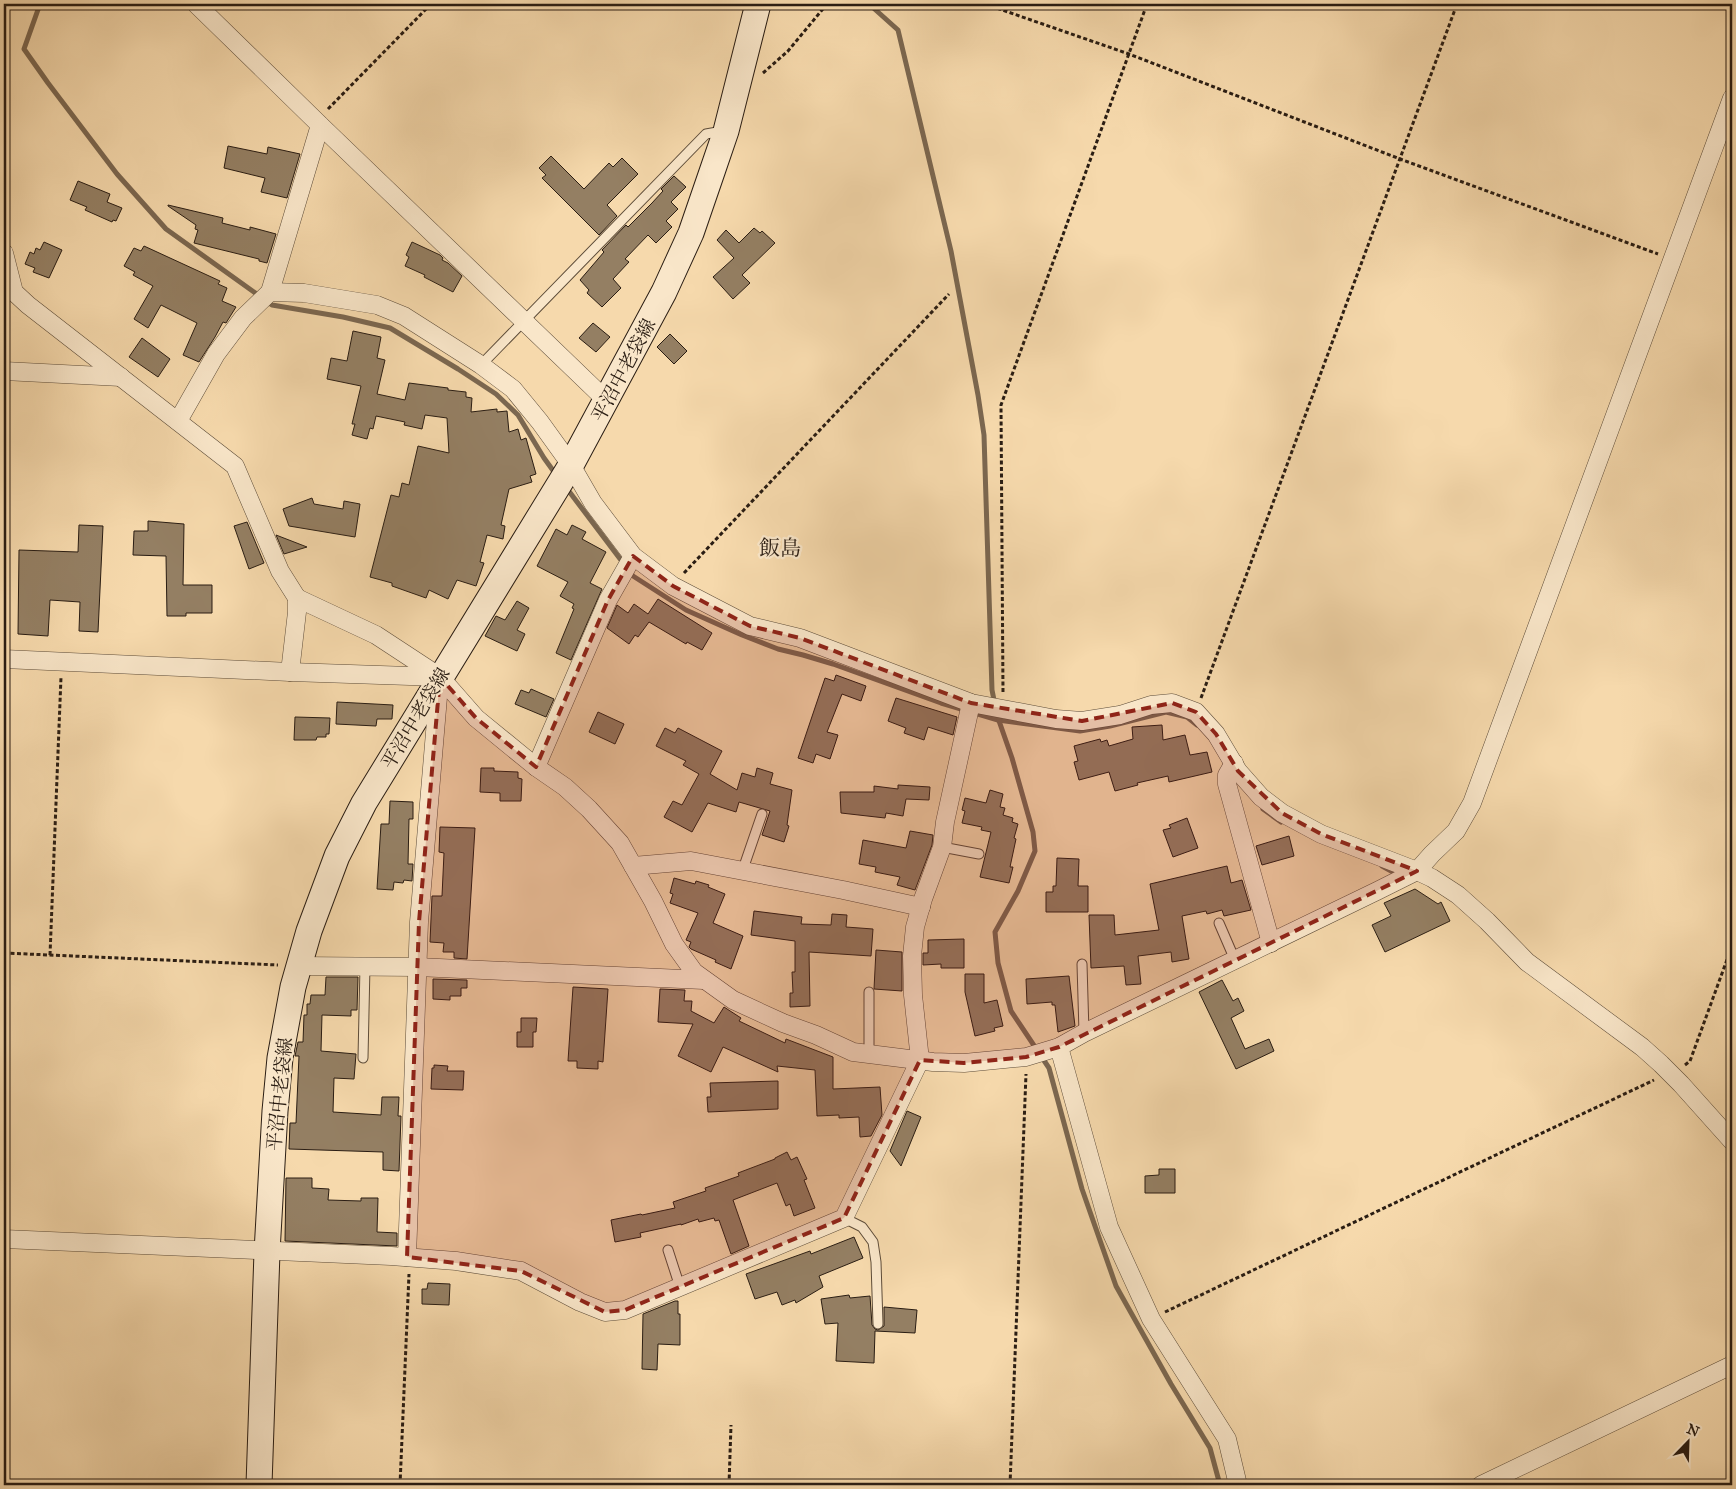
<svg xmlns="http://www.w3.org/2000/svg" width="1736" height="1489" viewBox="0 0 1736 1489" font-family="'IM FELL Great Primer','Noto Serif JP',serif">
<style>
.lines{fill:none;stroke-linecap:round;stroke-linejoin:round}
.stream{stroke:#7b6750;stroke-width:5}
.building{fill:#947f63;stroke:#2a1d13}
.lane-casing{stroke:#5d4c39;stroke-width:11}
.street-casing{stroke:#5d4c39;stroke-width:19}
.secondary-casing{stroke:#2a1d13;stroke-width:27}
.path{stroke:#2a1d13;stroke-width:3;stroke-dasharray:4 2.5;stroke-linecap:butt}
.lane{stroke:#f9e6c9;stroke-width:9}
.street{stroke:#f9e6c9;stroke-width:18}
.secondary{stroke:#f9e6c9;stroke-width:25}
.marked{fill:#8f2418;fill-opacity:0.2;stroke:#8f2418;stroke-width:4;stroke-dasharray:10 6;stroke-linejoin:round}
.labels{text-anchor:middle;stroke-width:4.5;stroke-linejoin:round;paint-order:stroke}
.street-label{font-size:19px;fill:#2a1d13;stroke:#f9e6c9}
.quarter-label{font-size:21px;fill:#2a1d13;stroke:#f9e6c9}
</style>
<rect width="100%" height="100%" fill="#f6d9ac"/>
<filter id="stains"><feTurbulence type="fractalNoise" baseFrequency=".004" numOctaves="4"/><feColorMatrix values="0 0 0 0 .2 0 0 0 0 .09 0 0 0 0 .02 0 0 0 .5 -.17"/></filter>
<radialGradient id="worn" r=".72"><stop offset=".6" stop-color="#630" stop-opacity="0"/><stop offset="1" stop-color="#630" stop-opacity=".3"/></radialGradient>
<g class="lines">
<g class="stream">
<path d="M40 4 24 49 48 83 117 174 166 229 272 305 343 317 390 328 458 369 496 394 518 415 544 458 557 476"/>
<path d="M869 4 898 30 951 251 978 395 984 435 992 690 995 705"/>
<path d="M565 486 633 576 686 610 742 635 778 649 803 655 833 664 941 703 998 720 1080 731 1110 726 1166 712 1187 717 1197 725"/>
<path d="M998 718 1012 758 1033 832 1035 851 1018 891 995 932 998 963 1011 1011 1049 1068 1082 1189 1116 1286 1171 1384 1210 1448 1220 1485"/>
<path d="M1263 809 1281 822"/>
<path d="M1382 866 1393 872"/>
</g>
</g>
<g class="building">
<path d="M228 146 267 154 268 147 300 154 287 198 261 192 265 178 224 168Z"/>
<path d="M551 156 584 189 609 163 613 167 622 158 638 174 607 205 617 216 599 235 542 178 546 175 539 168Z"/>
<path d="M674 176 686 187 671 202 678 209 666 221 672 227 656 243 648 235 625 259 629 262 613 279 621 288 602 307 587 293 589 290 580 280 604 252 602 250 626 225 628 227 652 203 663 191 661 189Z"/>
<path d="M78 181 110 194 107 202 122 208 116 221 113 220 112 222 85 210 87 207 70 200Z"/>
<path d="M168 205 223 218 222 223 250 230V227L276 234 267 263 259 261V259L194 243 198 230 195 229 196 225 168 206Z"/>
<path d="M754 228 760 233 762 231 775 243 742 275 750 283 733 299 713 277 734 258 717 240 726 230 739 243Z"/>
<path d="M44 242 62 250 49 278 33 272 35 268 25 264 30 252 34 254 36 248 40 250Z"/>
<path d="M412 242 440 255 443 258 442 260 448 263 462 276 453 292 424 277 425 275 405 266 409 257 406 255Z"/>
<path d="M144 246 220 281 218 284 227 288 222 301 236 307 226 323 223 322 215 337 199 362 183 355 197 323 161 305 148 328 134 319 153 286 133 275 135 272 124 266 134 248 141 251Z"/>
<path d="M593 323 610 337 596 352 579 338Z"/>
<path d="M353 331 381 337 377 358 385 360 377 394 405 400 409 383 448 388V390L466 392V397L472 398 471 412 497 409V412L507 411 509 432 518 429 521 440 526 438 536 474 530 476 532 482 509 489 501 525 505 526 503 539 487 535 480 562 484 563 476 586 457 580 448 599 429 590 426 598 392 586V583L370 577 391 495 399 497 402 483 409 485 418 446 449 453 447 418 425 415 422 429 404 425 405 422 376 416 373 429 370 428 367 439 352 435 355 424H352L361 386 327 379 331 358 347 361Z"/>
<path d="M670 334 687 351 674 364 657 347Z"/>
<path d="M142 338 170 359 158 377 129 357Z"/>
<path d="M312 498 314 504 343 509 344 501 360 504 355 537 289 526 283 509Z"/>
<path d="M148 521 184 524 183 585H212V613H186V616H167L166 556 133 555 134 531H148Z"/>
<path d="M247 522 264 563 249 569 234 526Z"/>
<path d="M79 525 103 526 98 632 79 631 80 602 50 600 48 636 18 634 19 550 78 552Z"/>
<path d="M572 525 586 532 582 539 606 552 590 583 602 589 571 660 556 653 574 609 572 608 574 604 560 596 568 582 537 566 556 529 567 535Z"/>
<path d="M276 535 307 547 284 554Z"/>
<path d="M658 599 712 633 702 650 687 642 686 644 649 622 638 637 635 635 629 644 607 628 617 605 628 613 634 604 648 614Z"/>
<path d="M517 601 529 608 517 630 525 634 517 651 485 636 496 616 505 620Z"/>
<path d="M836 675 866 686 861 701 842 694 827 732 838 735 830 759 816 754 813 763 798 758 825 678 834 681Z"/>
<path d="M531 689 554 699 546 717 515 704 521 690 529 693Z"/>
<path d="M896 698 957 717 953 735 928 727 924 740 904 733 906 728 888 721Z"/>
<path d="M337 702 393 705 392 719H377L376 726 336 724Z"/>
<path d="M598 712 624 724 615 744 589 732Z"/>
<path d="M295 717 330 718 329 734H326V737H317L316 740H294Z"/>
<path d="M1162 725 1163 740 1185 735 1190 755 1207 752 1212 772 1169 782 1168 776 1137 783 1138 785 1115 791 1109 772 1079 780 1074 762 1078 761 1074 746 1100 739 1101 742 1107 740 1109 746 1133 739 1132 727Z"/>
<path d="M665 728 675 733 678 728 722 751 710 774 737 790 742 773 755 777 757 768 773 773 770 784 792 790 787 825 789 826 784 842 762 835 770 811 739 802 736 812 708 803 692 832 664 817 673 801 682 805 699 774 683 765 686 761 656 746Z"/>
<path d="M481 768H494V771L518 772V778L522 779 521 801H500V793L480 792Z"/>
<path d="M898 785 930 787 929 800 906 799 903 816 886 813 885 818 841 813 840 792H874V786L898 789Z"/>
<path d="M990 790 1003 794 1000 807 1005 808 1003 815 1013 818 1012 822 1018 824 1014 838 1016 839 1010 867H1013L1009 883 980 877 991 832 981 830 982 827 962 823 965 811 962 810 965 798 986 803Z"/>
<path d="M390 801 413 802V819H409L408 864H413L412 881 404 880 403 883 394 882 393 890 377 889 381 824H389Z"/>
<path d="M1187 818 1198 848 1173 857 1163 830 1171 828 1169 825Z"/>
<path d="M440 827 475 828 467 959 454 958V952H443L444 943 430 942 432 896H442L444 853 439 852Z"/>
<path d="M910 831 933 835 932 845 915 890 897 885 900 877 875 872 876 867 859 864 863 840 906 848Z"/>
<path d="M1289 836 1294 856 1262 865 1256 846Z"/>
<path d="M1057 858 1079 859 1078 886H1088V912H1046V892H1053V886H1056Z"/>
<path d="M1227 866 1231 883 1242 880 1251 910 1224 916 1222 910 1207 914 1206 911 1182 916 1189 959 1172 962 1171 952 1138 956 1141 984 1126 985 1124 966 1091 968 1089 915H1114L1115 935 1159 930 1150 884Z"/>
<path d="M674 878 695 884 696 881 709 885 708 887 725 894 713 923 743 936 731 969 715 962 716 960 691 949 689 947 691 942 686 940 698 913 670 903 673 894 670 893Z"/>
<path d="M1415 889 1438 904 1441 902 1450 921 1385 952 1372 925 1391 916 1384 903Z"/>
<path d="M754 911 802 917 801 924 831 925 832 914 847 915 846 927 873 929 871 956 809 952 810 1006 790 1007V993H793L792 972H795V941L751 935Z"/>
<path d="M964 939V968H941V964L923 965V953H928V940Z"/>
<path d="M876 950 902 952V991L874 989Z"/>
<path d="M965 974H984V1003L997 1000 1003 1026 994 1028 995 1031 975 1036 965 992Z"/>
<path d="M1069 976 1075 1026 1058 1032 1055 1005H1052V1002L1027 1004 1026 979Z"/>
<path d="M326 977H358L357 1010H351V1016L322 1015 321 1051 356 1054 354 1079 334 1078 333 1112 381 1115 382 1097H399L398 1116H401L399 1171 383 1170V1152L289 1149 290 1123H296L299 1056H295L298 1042H303L304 1015H307V1004H310L311 995H325Z"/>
<path d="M433 979 467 980V988H461V996H450V1000L433 999Z"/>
<path d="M1222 980 1233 1001 1238 998 1244 1011 1231 1018 1245 1049 1269 1039 1274 1051 1236 1069 1199 992Z"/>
<path d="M573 987 608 989 603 1062 598 1061V1069L577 1068V1061H568Z"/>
<path d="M660 989 685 990 684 1001H692L691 1011 714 1023 724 1007 741 1018 739 1021 785 1043 786 1039 833 1057V1089L880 1087 882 1115 871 1136 860 1137 859 1117 839 1118V1115L817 1116 815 1070 777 1066 778 1072 723 1047 711 1072 678 1056 693 1024 658 1022Z"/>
<path d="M521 1018H537L536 1032H533V1047H517V1032H521Z"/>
<path d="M434 1065 448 1066 447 1071H464L463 1090 431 1089 432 1068H434Z"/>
<path d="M778 1081V1109L708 1112 707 1097H711L710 1083Z"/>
<path d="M907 1111 921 1117 901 1166 890 1151Z"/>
<path d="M787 1152 791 1160 797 1157 807 1179 804 1180 815 1208 794 1216 790 1204 786 1206 777 1183 733 1200 749 1246 731 1254 719 1220 715 1221 714 1218 699 1222 698 1219 681 1225V1224L640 1233 641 1237 615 1242 611 1220 641 1214 642 1215 675 1208 673 1202 706 1191 705 1188 739 1176 738 1173 775 1159V1158Z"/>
<path d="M1159 1169H1175V1193H1145V1176L1159 1175Z"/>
<path d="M286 1178H312V1188L329 1189 328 1200 361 1201V1198H378L377 1232 397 1233V1246L285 1241Z"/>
<path d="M854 1237 863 1258 819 1276 823 1287 796 1303 795 1300 782 1305 777 1292 755 1299 746 1274 810 1251 811 1254Z"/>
<path d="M428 1283 450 1284 449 1305 422 1304V1289H427Z"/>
<path d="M849 1295 850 1298 870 1296 872 1325 875 1329 878 1330 884 1326V1307L917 1310 915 1333 875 1331 874 1363 836 1361 838 1323 825 1324 821 1299Z"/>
<path d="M675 1301H678V1314H680V1345L658 1344 657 1370 642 1369 643 1314Z"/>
</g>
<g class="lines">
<g class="lane-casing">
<g id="lane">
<path d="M481 365 706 134 723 131"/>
<path d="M942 847 979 854"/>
<path d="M742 872 762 814"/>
<path d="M1219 923 1235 960"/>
<path d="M1082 964 1084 1033"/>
<path d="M869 992V1054"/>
<path d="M363 1058 365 966"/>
<path d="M844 1218 862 1227 873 1242 876 1262 878 1324"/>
<path d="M668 1250 680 1287"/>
</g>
</g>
<g class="street-casing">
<g id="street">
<path d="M196 4 320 125 270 292"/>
<path d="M320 125 607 401"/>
<path d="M4 253 14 292 28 305 235 466 280 571 297 598V612L290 672"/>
<path d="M4 371 121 377"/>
<path d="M178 421 216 354 243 318 270 292 304 293 377 305 404 316 481 365 513 389 540 422 571 465 593 503 633 556 673 586 750 626 800 638 971 703 1056 719 1082 721 1120 715 1151 705 1172 703 1196 712 1216 734 1238 771 1261 797 1282 813 1321 834 1417 871 1432 878 1458 895 1487 921 1527 962 1642 1047 1661 1064 1681 1084 1732 1141"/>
<path d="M297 598 376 635 440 677 476 718 536 767 565 787 589 809 620 843 653 901 674 944 694 972 733 1000 783 1023 816 1035 853 1052 933 1062 964 1063 1026 1057 1059 1047 1084 1033 1377 891 1417 871 1432 854 1456 831 1472 803 1732 98"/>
<path d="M4 659 290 672 440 677"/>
<path d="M1234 763 1227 775V784L1271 943"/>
<path d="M536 767 608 600 633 556"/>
<path d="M633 866 691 861 843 890 921 907"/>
<path d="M298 966 417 967 704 980"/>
<path d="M1059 1047 1109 1227 1151 1319 1227 1439 1238 1485"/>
<path d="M4 1239 391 1256 456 1261 521 1271 580 1302 605 1312 625 1310 844 1218 920 1060 913 995 912 956 915 927 923 899 942 847 945 822 971 703"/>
<path d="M407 1257 419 922 439 685"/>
<path d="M1481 1485 1732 1365"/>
</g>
</g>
<g class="secondary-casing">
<path id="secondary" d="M259 1485 267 1252 275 1111 280 1058 293 987 309 931 337 856 364 803 571 465 664 292 691 233 713 169 726 131 758 4"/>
</g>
<g class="path">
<path d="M985 4 1129 54 1400 159 1658 254"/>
<path d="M763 73 788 51 827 4"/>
<path d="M328 109 431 4"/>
<path d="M684 573 949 294"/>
<path d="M1003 692 1001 405 1147 4"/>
<path d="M1201 698 1457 4"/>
<path d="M4 953 278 965"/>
<path d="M50 955 61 677"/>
<path d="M1685 1065 1690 1061 1732 946"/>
<path d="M1165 1312 1654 1080"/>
<path d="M400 1485 409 1274"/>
<path d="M729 1485 731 1425"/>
<path d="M1010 1485 1026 1074"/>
</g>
<use href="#lane" class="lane"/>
<use href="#street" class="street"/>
<use href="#secondary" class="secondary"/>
</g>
<path class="marked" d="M633 556 673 586 750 626 800 638 971 703 1082 721 1172 703 1196 712 1216 734 1238 771 1282 813 1321 834 1417 871 1059 1047 1026 1057 964 1063 920 1060 844 1218 625 1310 605 1312 521 1271 407 1257 419 922 440 677 476 718 536 767 608 600Z"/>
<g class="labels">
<g class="street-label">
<text transform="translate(623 370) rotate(-62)" y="7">平沼中老袋線</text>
<text transform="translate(415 718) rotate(-59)" y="7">平沼中老袋線</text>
<text transform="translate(279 1094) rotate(-84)" y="7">平沼中老袋線</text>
</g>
<g class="quarter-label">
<text x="780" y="555">飯島</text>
</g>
</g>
<rect width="1736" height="1489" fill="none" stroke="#f6d9ac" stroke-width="20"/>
<rect x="5" y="5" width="1726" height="1479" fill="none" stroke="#2a1d13" stroke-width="2.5"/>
<rect x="10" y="10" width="1716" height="1469" fill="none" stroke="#2a1d13"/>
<g transform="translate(1688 1442) rotate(23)" stroke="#f9e6c9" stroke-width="4" paint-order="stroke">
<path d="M0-4L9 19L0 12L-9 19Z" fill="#2a1d13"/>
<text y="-8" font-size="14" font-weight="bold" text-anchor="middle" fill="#2a1d13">N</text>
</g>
<rect width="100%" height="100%" filter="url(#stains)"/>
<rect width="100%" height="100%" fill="url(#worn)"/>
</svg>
